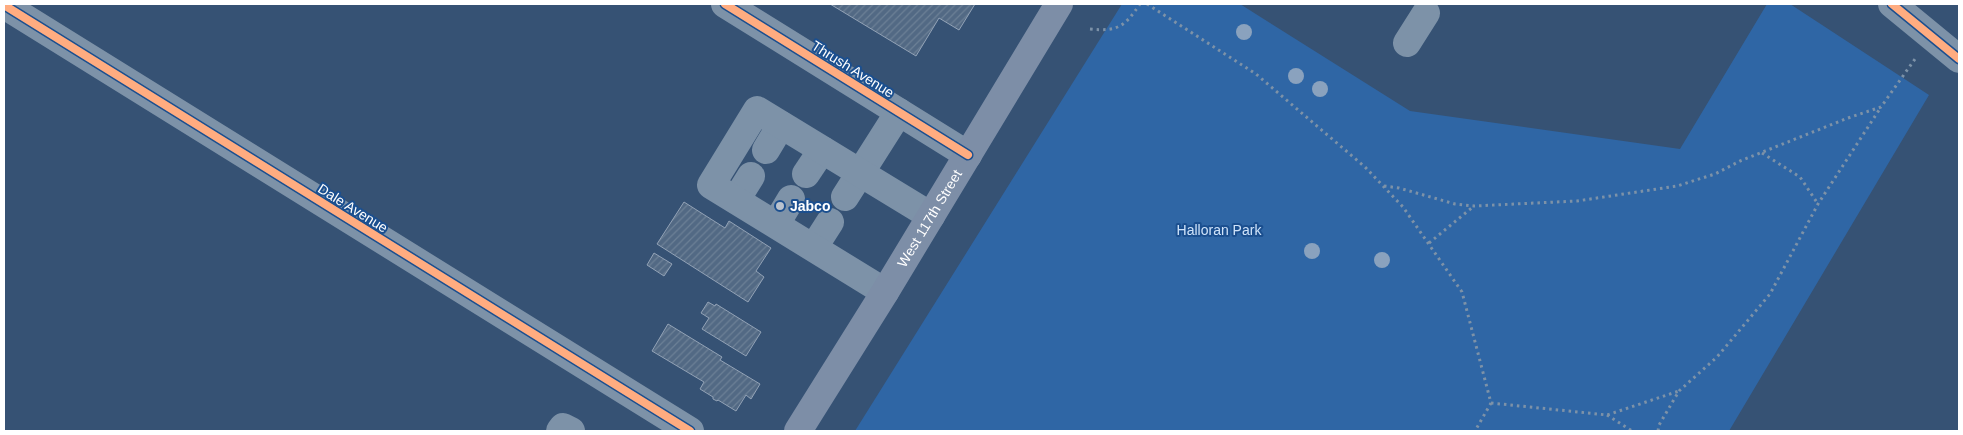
<svg xmlns="http://www.w3.org/2000/svg" width="1963" height="435" viewBox="0 0 1963 435" font-family="Arial,sans-serif">
<style>
.park{fill:#2f66a5}
.building{fill:url(#building-hatch);stroke:#92a2b6}
.lines{fill:none;stroke-linecap:round;stroke-linejoin:round}
.path{stroke:#7d92a8;stroke-width:3;stroke-dasharray:2.5 4;stroke-linecap:butt}
.minor{stroke:#7d92a8;stroke-width:28}
.major{stroke:#7d8ea7;stroke-width:28}
.cycleway-casing{stroke:#1b4f8f;stroke-width:11}
.cycleway{stroke:#ffac80;stroke-width:8}
.tree{fill:#8aa2be}
.poi-dot{fill:#b9c2ce;stroke:#1b4f8f;stroke-width:2}
.labels{text-anchor:middle;stroke-width:4;stroke-linejoin:round;paint-order:stroke}
.street-label{font-size:14px;fill:#fff;stroke:#1b4f8f}
.poi-label{font-size:14px;font-weight:bold;fill:#fff;stroke:#1b4f8f;text-anchor:start}
.park-label{font-size:14px;fill:#cfe3fa;stroke:#1b4f8f}
</style>
<defs>
<pattern id="building-hatch" width="6" height="6" patternUnits="userSpaceOnUse" patternTransform="scale(1.25)"><rect width="6" height="6" fill="#526984"/><path d="M-1 1l2-2M0 6l6-6M5 7l2-2" fill="none" stroke="#6c8096"/></pattern>
</defs>
<rect width="100%" height="100%" fill="#365274"/>
<path class="park" d="M1122 4H1240L1410 111 1680 149 1767 4H1790L1929 95 1729 431H855Z"/>
<g class="building">
<path d="M830 4H975L959 30 939 18 916 56Z"/>
<path d="M684 202 725 228 729 221 771 248 756 271 764 277 748 302 657 244Z"/>
<path d="M654 253 672 264 664 276 647 265Z"/>
<path d="M708 302 715 306 716 304 761 332 746 356 702 329 709 318 701 313Z"/>
<path d="M668 324 722 357 720 360 760 384 751 399 746 395 736 411 718 400 717 401 713 399V397L700 389 704 382 652 351Z"/>
</g>
<g class="lines">
<g class="path">
<path d="M1147 4 1256 74 1365 167 1403 207 1462 292 1491 403 1475 431"/>
<path d="M1090 29C1118 32 1125 26 1140 4"/>
<path d="M1762 153 1800 177 1818 204"/>
<path d="M1384 186 1399 188 1455 204 1474 206 1577 201 1677 186 1715 174 1740 161 1848 118 1881 107 1915 59"/>
<path d="M1429 243 1474 206"/>
<path d="M1491 403 1607 415 1679 391"/>
<path d="M1607 415 1632 431"/>
<path d="M1658 431 1659 425 1679 391 1717 357 1770 294 1818 204 1881 107"/>
</g>
<g class="minor">
<path d="M725 4 968 155"/>
<path d="M1892 4 1959 59"/>
<path d="M4 5 690 431"/>
<path d="M1407 43 1426 13"/>
<path d="M766 150 781 125"/>
<path d="M806 174 822 150"/>
<path d="M845 197 899 112"/>
<path d="M736 200 751 176"/>
<path d="M776 224 791 199"/>
<path d="M814 247 830 222"/>
<path d="M885 292 711 185 757 110 931 216"/>
<path d="M560 431 563 427 571 431"/>
</g>
<path class="major" id="s1" d="M798 431 885 292 1059 4"/>
<g class="cycleway-casing">
<g id="cycleway">
<path d="M725 4 968 155"/>
<path d="M1892 4 1959 59"/>
<path d="M4 5 690 431"/>
</g>
</g>
<use href="#cycleway" class="cycleway"/>
</g>
<g class="tree">
<circle cx="1244" cy="32" r="8"/>
<circle cx="1296" cy="76" r="8"/>
<circle cx="1320" cy="89" r="8"/>
<circle cx="1312" cy="251" r="8"/>
<circle cx="1382" cy="260" r="8"/>
</g>
<circle class="poi-dot" cx="780" cy="206" r="5"/>
<g class="labels">
<g class="street-label">
<text transform="translate(853 69) rotate(32)" y="5">Thrush Avenue</text>
<text transform="translate(353 208) rotate(32)" y="5">Dale Avenue</text>
<text dy="5" stroke="none"><textPath href="#s1" startOffset="250">West 117th Street</textPath></text>
</g>
<g class="poi-label">
<text x="790" y="211">Jabco</text>
</g>
<g class="park-label">
<text x="1219" y="235">Halloran Park</text>
</g>
</g>
<rect width="1963" height="435" fill="none" stroke="#ffffff" stroke-width="10"/>
</svg>
